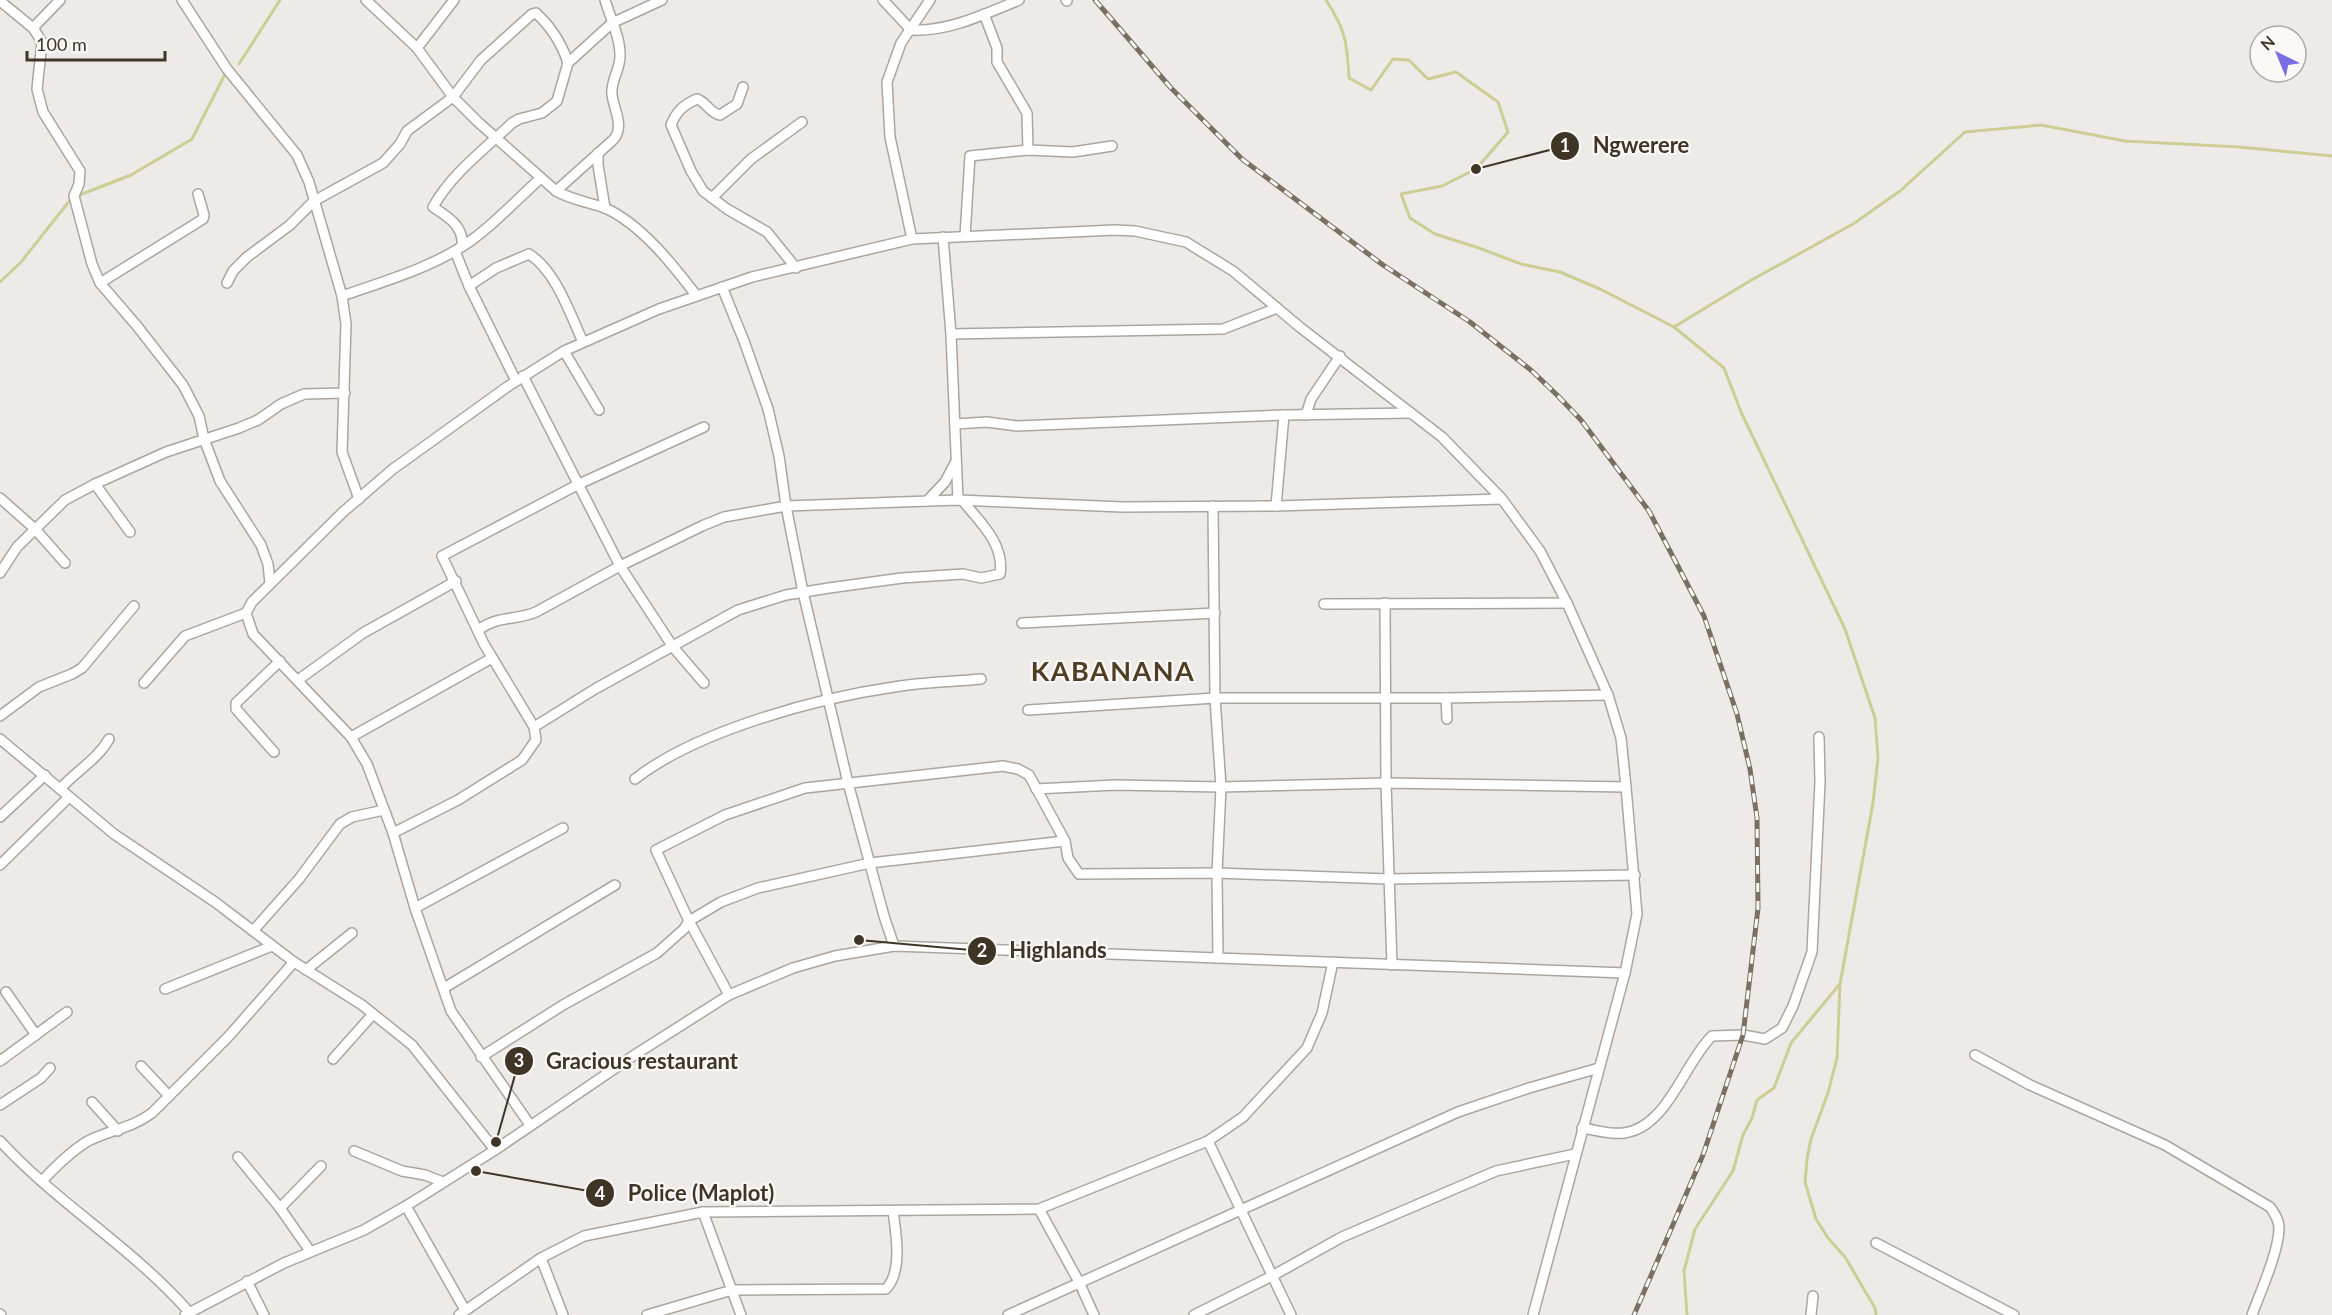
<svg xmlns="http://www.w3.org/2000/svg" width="2332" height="1315" viewBox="0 0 2332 1315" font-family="Lato,sans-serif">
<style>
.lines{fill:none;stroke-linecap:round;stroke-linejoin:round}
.stream{stroke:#cdcd95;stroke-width:3}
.minor-casing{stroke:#aca59e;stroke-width:12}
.minor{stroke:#fff;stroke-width:9}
.rail-casing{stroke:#7a7062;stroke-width:5}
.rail{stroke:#fbf8f7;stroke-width:3;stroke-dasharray:9;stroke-linecap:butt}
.labels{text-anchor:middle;stroke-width:4.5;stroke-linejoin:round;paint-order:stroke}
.district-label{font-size:27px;font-weight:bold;letter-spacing:1.5px;fill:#503e24;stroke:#fbf8f7}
.leader{fill:none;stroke:#3f3527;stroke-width:2}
.callout-dot{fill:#3f3527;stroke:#fbf8f7;stroke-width:2}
.mark-label{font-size:18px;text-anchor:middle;font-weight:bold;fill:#fff}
.callout-label{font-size:22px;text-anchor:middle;font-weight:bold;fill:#3f3527;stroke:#fbf8f7;stroke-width:4.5;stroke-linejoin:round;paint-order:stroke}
</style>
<rect width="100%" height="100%" fill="#eeeae7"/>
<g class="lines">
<g class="stream">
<path d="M1326 0C1346 31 1347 42 1349 78L1371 90 1393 59 1409 60 1428 79 1456 72 1498 102 1508 132 1476 169 1442 186 1401 194 1410 218 1435 234 1479 248 1521 264 1560 272 1600 289 1674 327 1724 368 1741 412 1845 629 1875 718 1878 758 1873 803 1840 984 1837 1058 1828 1093 1811 1139 1807 1159 1805 1182 1816 1219 1828 1238 1845 1257 1875 1308 1876 1315"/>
<path d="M239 64 280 0"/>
<path d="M77 196 131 175 192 139 224 76"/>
<path d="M0 282 21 262 71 199"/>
<path d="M1674 327 1748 282 1853 224 1900 191 1965 132 2041 125 2125 141 2239 147 2332 156"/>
<path d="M1687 1315 1684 1271 1695 1229 1733 1171 1743 1135 1752 1118 1757 1100 1774 1088 1791 1043 1839 985"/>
</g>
<g class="minor-casing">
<g id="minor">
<path d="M182 0 227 69 297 155 309 182 342 296 346 324 342 452 359 499"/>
<path d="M366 0 417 48 453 97 478 122 556 191C572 200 588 202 605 208 641 224 673 265 696 295"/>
<path d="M883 0 911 30C948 32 985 14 1019 0"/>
<path d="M1066 0 1067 1"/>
<path d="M0 1 33 28 42 42 37 89 43 112 80 171 79 184 74 196 92 264 100 283 137 326 183 385 199 416 204 439 220 481 261 545 268 564 270 583"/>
<path d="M984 14 997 48V62L1027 113 1028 150"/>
<path d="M33 28 60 0"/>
<path d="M417 48 454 0"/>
<path d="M743 87 737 104 720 115C709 113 707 102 697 99 683 105 676 112 671 125L691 171 703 191 727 209 767 232 796 268"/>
<path d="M598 153V165L605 208"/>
<path d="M556 191 613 140C625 127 614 110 612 95 610 81 621 69 620 54 620 37 610 17 605 0"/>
<path d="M712 198 751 159 802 122"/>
<path d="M965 236 970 156 1028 150 1073 152 1112 146"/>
<path d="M943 237 951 334 958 500"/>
<path d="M912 239 890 137 887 82 901 43 930 0"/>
<path d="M462 246C464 226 448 217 433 207 451 174 485 149 512 123L519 119 542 113 557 101 568 63 612 23 662 0"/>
<path d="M455 251 469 286 516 381"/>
<path d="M100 283 203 219 204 215 198 194"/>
<path d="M227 283 233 271 247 257 290 225 314 201 383 163 400 144 407 131 453 97 481 60 532 14 536 13C550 26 562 44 568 63"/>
<path d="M469 286 496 268 529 254C556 271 570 314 583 342"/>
<path d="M722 287 744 341 768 409 779 456 786 506 803 592 848 783 884 916 894 946"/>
<path d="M342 296C385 281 431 268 469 242 495 224 517 199 541 178"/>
<path d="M951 334 1223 329 1277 308"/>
<path d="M564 351 599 410"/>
<path d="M523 376 620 566 673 647 704 683"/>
<path d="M1306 415 1311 399 1340 356"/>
<path d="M955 424 987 422 1017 426 1284 415 1411 413"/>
<path d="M95 484 130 532"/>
<path d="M0 498 35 529 65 563"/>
<path d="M927 501 945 482 955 463"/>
<path d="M1213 506 1215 698 1221 787 1217 873 1218 958"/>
<path d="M1276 506 1284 415"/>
<path d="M0 573 17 547 65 500 95 484 166 452 239 428 258 420 281 404 304 394 345 393"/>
<path d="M1385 603 1386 783 1392 965"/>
<path d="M1324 604 1567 603"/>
<path d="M1022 623 1215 613"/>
<path d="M478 630C499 615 514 621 536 612L620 566 702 526 724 517 786 506 958 500 1122 507 1276 506 1502 499"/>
<path d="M298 680 363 633 456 581"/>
<path d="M144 683 185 636 246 613"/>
<path d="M1028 710 1215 698H1446"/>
<path d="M0 716 39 687 72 674 82 668 134 606"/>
<path d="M1447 719 1446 698 1608 695"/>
<path d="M534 727 484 644 442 556 579 484 704 427"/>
<path d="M351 737 492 658"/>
<path d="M0 739 114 834 215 902 294 962 362 1005 412 1045 495 1150"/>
<path d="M274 752 236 709V703L280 661"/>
<path d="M635 779C696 731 817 698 894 687 922 682 952 682 981 679"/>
<path d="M60 789C76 771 98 759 109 739"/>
<path d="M1036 789 1115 785 1221 787 1386 783 1626 787"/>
<path d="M0 817 45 775"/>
<path d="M393 833 458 800 522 760 536 740 534 727 595 689 738 610 786 595 829 588 902 578 963 574 981 578 1000 574C1005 544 979 521 962 500"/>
<path d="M0 865 69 797"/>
<path d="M415 908 563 828"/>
<path d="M253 931 299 879 340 824 352 817 384 810"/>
<path d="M306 970 352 933"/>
<path d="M444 988 615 885"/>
<path d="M165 989 272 946"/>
<path d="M6 992 36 1035"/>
<path d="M729 995 689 921 656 850 725 815 805 788 1003 766 1018 769 1029 775 1065 841 1068 858 1079 874 1217 873 1389 879 1635 875"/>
<path d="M1975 1055 2030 1085 2165 1145 2270 1207C2275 1214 2279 1220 2279 1228 2279 1251 2260 1293 2252 1315"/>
<path d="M481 1057 563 1005 657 953 684 929 689 921 721 902 758 888 870 863 1065 841"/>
<path d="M333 1059 373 1014"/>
<path d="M0 1061 67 1012"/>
<path d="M141 1066 169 1096"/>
<path d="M92 1102 118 1131"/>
<path d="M0 1105 41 1078 50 1068"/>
<path d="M530 1125 451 1011 415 908 393 833 367 764 351 737 253 634 246 613 252 602 343 512 393 469 507 387 564 351 659 309 752 277 912 239 1115 230 1135 231 1186 242 1233 271 1301 328 1442 437 1502 499 1540 551 1567 603 1608 695 1621 738 1626 787 1637 914 1625 973 1533 1315"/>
<path d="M1582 1128C1596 1130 1611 1135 1624 1133 1667 1128 1684 1063 1712 1036L1743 1035 1765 1039 1782 1028 1793 1006 1812 952 1820 782 1819 737"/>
<path d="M0 1141C58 1204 133 1248 189 1312"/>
<path d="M1208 1141 1291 1315"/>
<path d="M354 1151 402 1171 425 1175 443 1182"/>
<path d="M238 1157 280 1208 310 1251"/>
<path d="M42 1181C56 1166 71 1151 88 1141 110 1130 132 1128 152 1113L228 1037 294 962"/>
<path d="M406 1206 465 1310"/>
<path d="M280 1208 321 1166"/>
<path d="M1039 1209 1079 1282 1094 1315"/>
<path d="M703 1212 741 1315"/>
<path d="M1876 1243 2014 1315"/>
<path d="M541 1258 563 1315"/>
<path d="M247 1281 264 1315"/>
<path d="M0 1314 1 1315"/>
<path d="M185 1315 284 1263 364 1230 406 1206 495 1150 636 1054 729 995 793 968 835 956 894 946 1625 973"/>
<path d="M459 1315 541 1258 584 1236 703 1212 1039 1209 1208 1141 1243 1117 1307 1048 1322 1013 1333 962"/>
<path d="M647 1315 732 1290 886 1289C903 1271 896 1234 893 1211"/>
<path d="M1008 1315 1458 1112 1529 1088 1599 1068"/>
<path d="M1194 1315 1272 1276 1342 1237 1496 1171 1575 1154"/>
<path d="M1811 1315 1813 1296"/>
</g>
</g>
<use href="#minor" class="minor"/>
<g class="rail-casing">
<path id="rail" d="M1095 0 1171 88 1242 159 1383 265 1470 322 1532 371 1557 395 1581 420 1649 511 1704 616 1737 714 1750 769 1757 818 1758 908 1743 1035 1703 1155 1634 1315"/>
</g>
<use href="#rail" class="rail"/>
</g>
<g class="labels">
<g class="district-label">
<text x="1113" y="681">KABANANA</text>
</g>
</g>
<path class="leader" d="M1476 169L1565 146M859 940L982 951M496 1142L519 1061M476 1171L600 1193"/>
<g class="callout-dot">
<circle cx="1476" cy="169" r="6"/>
<circle cx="859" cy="940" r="6"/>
<circle cx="496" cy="1142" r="6"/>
<circle cx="476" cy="1171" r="6"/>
<circle cx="1565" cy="146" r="15"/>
<circle cx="982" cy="951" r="15"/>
<circle cx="519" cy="1061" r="15"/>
<circle cx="600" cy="1193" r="15"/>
</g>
<g class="mark-label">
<text x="1565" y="152">1</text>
<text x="982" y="957">2</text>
<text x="519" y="1067">3</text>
<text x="600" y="1200">4</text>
</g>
<g class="callout-label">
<text x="1641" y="153">Ngwerere</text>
<text x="1058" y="958">Highlands</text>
<text x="642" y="1069">Gracious restaurant</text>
<text x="701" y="1201">Police (Maplot)</text>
</g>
<g transform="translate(2278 54) rotate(317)"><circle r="28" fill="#fbf8f7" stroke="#b0aaa4" stroke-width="1.5"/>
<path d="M0-4.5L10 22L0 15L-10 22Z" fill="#796ee5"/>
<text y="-9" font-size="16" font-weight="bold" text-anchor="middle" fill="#3f3527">N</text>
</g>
<path d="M27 51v9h138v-9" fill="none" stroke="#3f3527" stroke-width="3"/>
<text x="36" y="51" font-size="18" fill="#3f3527" stroke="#fbf8f7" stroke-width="4.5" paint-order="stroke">100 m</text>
</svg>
